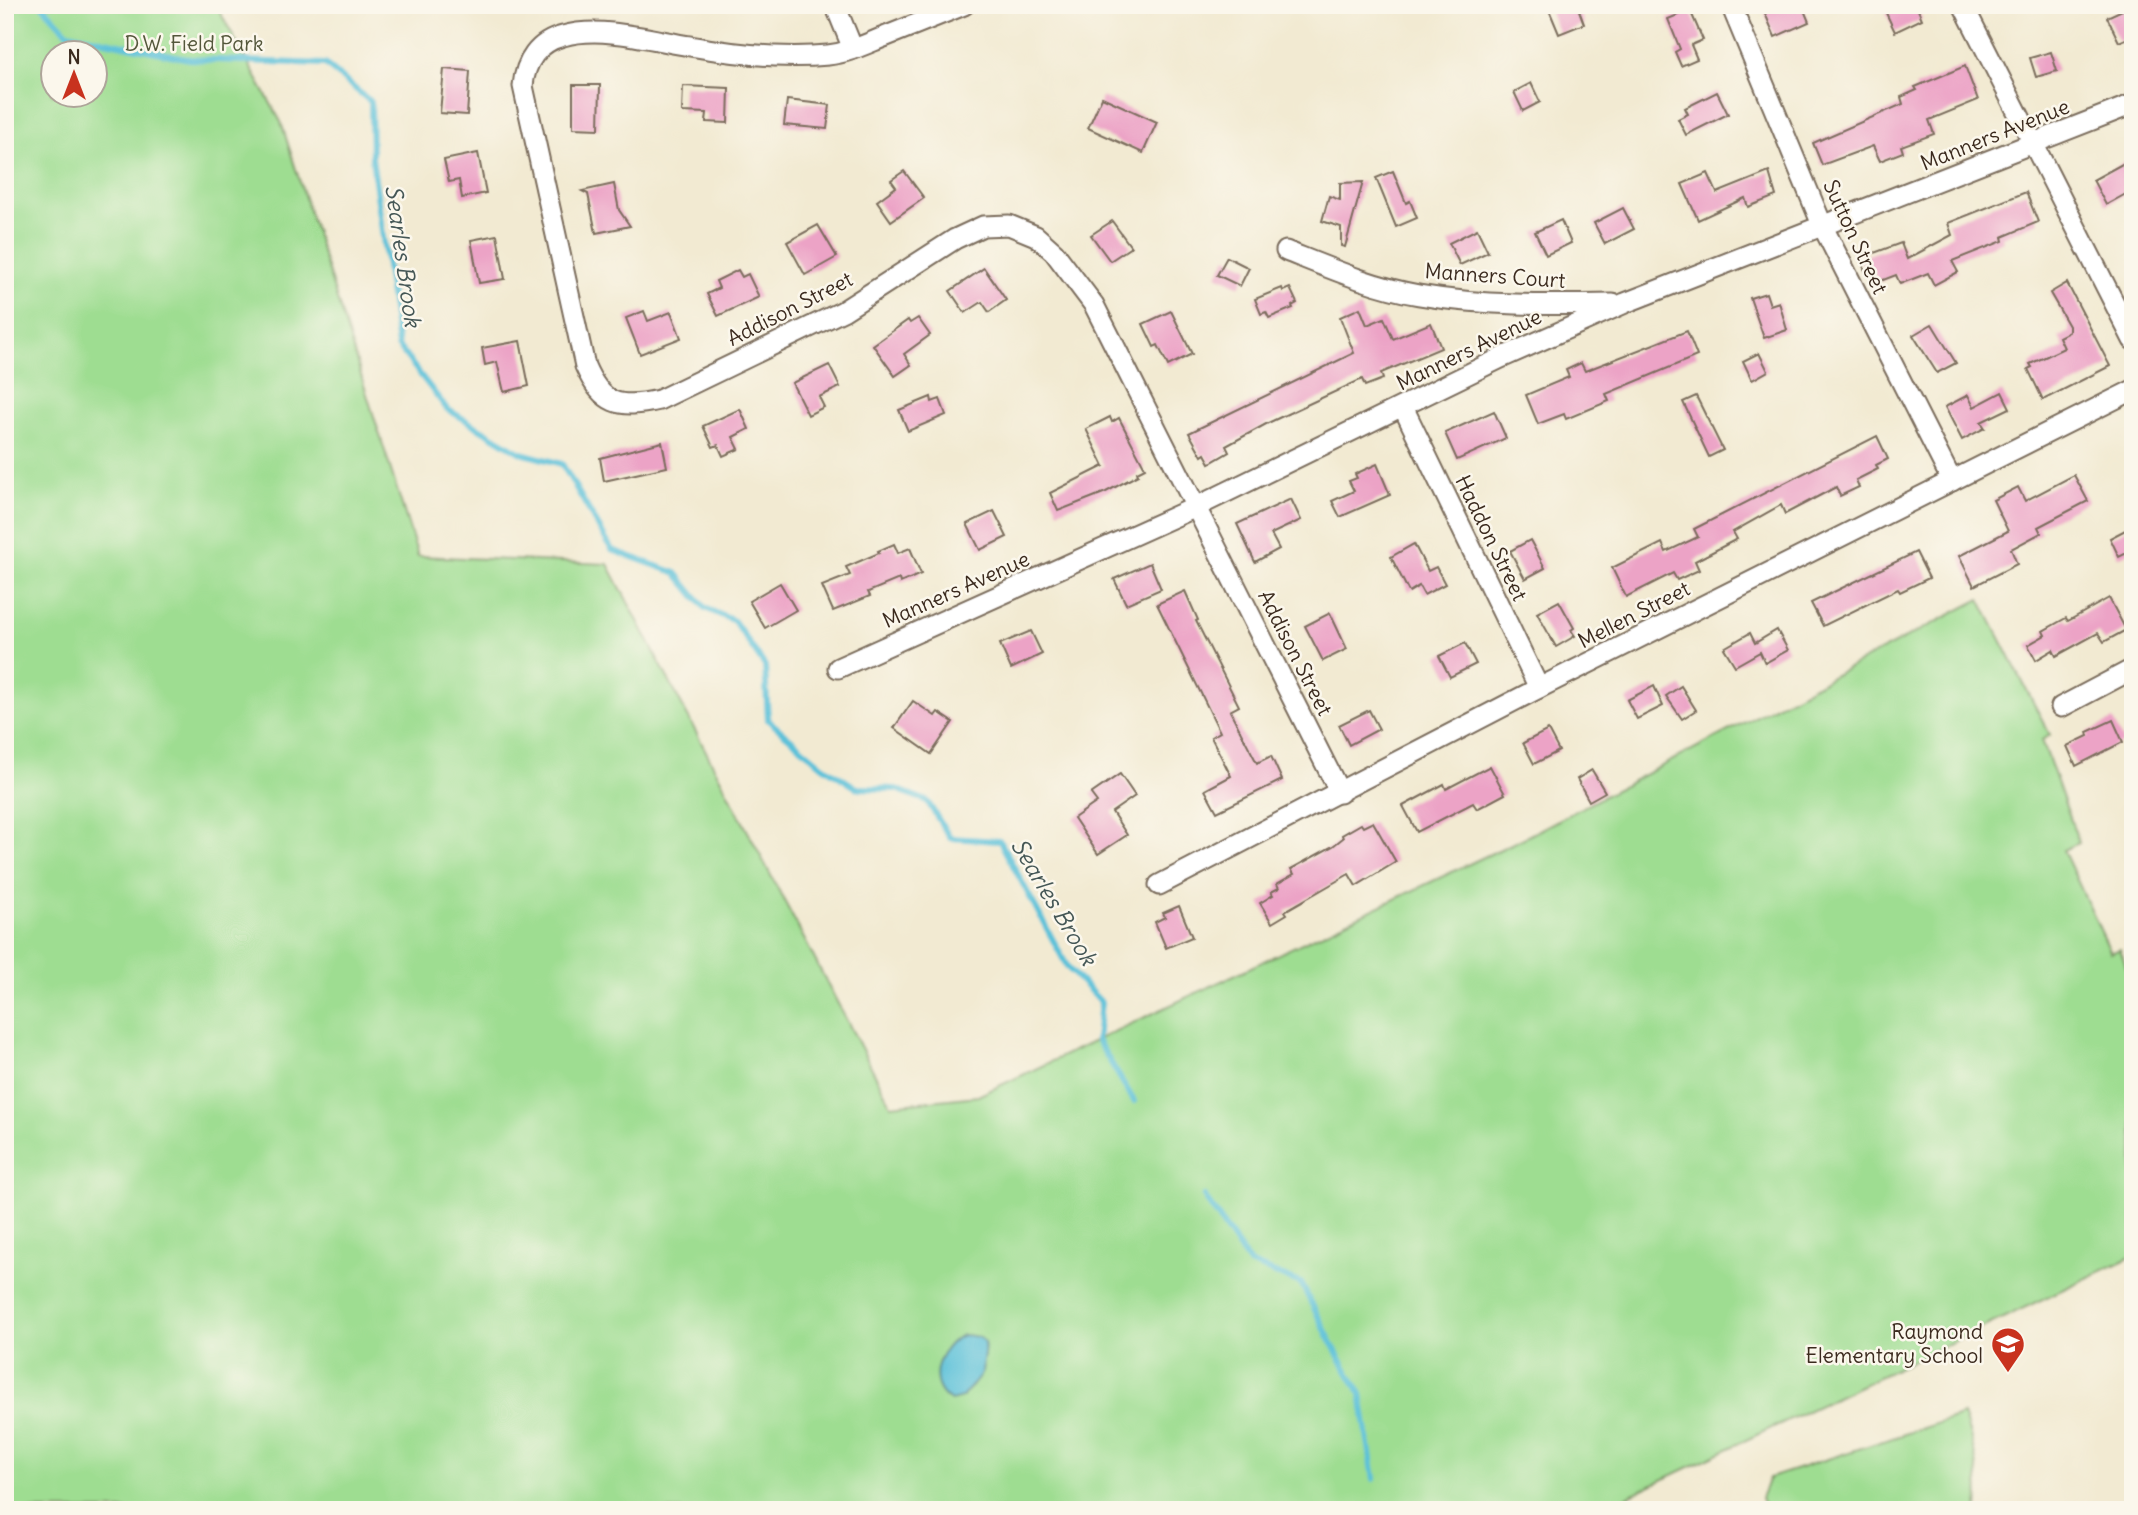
<svg xmlns="http://www.w3.org/2000/svg" width="2138" height="1515" viewBox="0 0 2138 1515" font-family="Delius,sans-serif">
<style>
.green{fill:#9edd91;stroke:#6c8458;stroke-width:2;fill-rule:evenodd}
.water{fill:#5cc1d9;stroke:#4c767c;stroke-width:2}
.lines{fill:none;stroke-linecap:round;stroke-linejoin:round}
.stream{stroke:#5cc1d9;stroke-width:6}
.building{fill:#eca3c6}
.street-casing{stroke:#7b6d5d;stroke-width:23}
.street{stroke:#fff;stroke-width:19}
.labels{text-anchor:middle;stroke-width:5;stroke-linejoin:round;paint-order:stroke}
.park-label{font-size:21px;fill:#54573b;stroke:#fbf7ec}
.street-label{font-size:21px;fill:#3b2a1e;stroke:#fbf7ec}
.poi-label{font-size:21px;fill:#3b2a1e;stroke:#fbf7ec;text-anchor:end}
.water-label{font-size:23px;font-style:italic;fill:#455756;stroke:#fbf7ec}
</style>
<rect width="100%" height="100%" fill="#fbf7ec"/>
<filter id="ink" filterUnits="userSpaceOnUse"><feTurbulence type="fractalNoise" baseFrequency=".0143" numOctaves="2"/><feDisplacementMap in="SourceGraphic" scale="14" xChannelSelector="R" yChannelSelector="G"/><feConvolveMatrix kernelMatrix="1 2 1 2 8 2 1 2 1" color-interpolation-filters="sRGB"/></filter>
<filter id="wash" filterUnits="userSpaceOnUse"><feTurbulence type="fractalNoise" baseFrequency=".00686" numOctaves="4" result="noise"/><feDisplacementMap in="SourceGraphic" scale="28" xChannelSelector="R" yChannelSelector="G"/><feGaussianBlur stdDeviation="1.57" result="paint"/><feColorMatrix in="noise" values="0 0 0 0 0 0 0 0 0 0 0 0 0 0 0 0 0 1.4 0 .05"/><feComposite in="paint" operator="in"/></filter>
<g filter="url(#wash)">
<rect width="100%" height="100%" fill="#f2ead2"/>
<g class="green">
<path d="M5 5H216L281 122 418 556 608 564 891 1105 978 1096 1524 838 1980 599 2050 735 2042 740 2079 843 2063 850 2111 953 2120 949 2133 986V1256L1599 1510H5ZM52 52H94V94H52Z"/>
<path d="M1963 1415C1975 1446 1981 1477 1978 1510H1766L1761 1498 1769 1478Z"/>
</g>
<path class="water" d="M962 1335C985 1336 987 1339 983 1361 982 1365 983 1369 982 1372 978 1382 967 1389 962 1398L951 1401C924 1384 938 1348 962 1335Z"/>
<g class="lines">
<g class="stream">
<path d="M42 5 68 33 189 59 325 64 371 102 372 158 398 346 447 409 521 453 562 464 612 550 676 573 705 608 734 621 765 666 768 720 823 766 857 788 896 789 927 801 950 838 1000 841 1068 968 1101 1002 1097 1040 1134 1101"/>
<path d="M1204 1196 1249 1263 1301 1283 1338 1355 1361 1394 1374 1479"/>
</g>
</g>
<g id="blocks">
<g class="building">
<path d="M1547 5H1577L1584 24 1559 34Z"/>
<path d="M1777 5H1802L1809 22 1775 37 1764 11Z"/>
<path d="M1903 5H1916L1922 19 1895 32 1886 13Z"/>
<path d="M2133 5V36L2119 42 2107 17Z"/>
<path d="M1690 10 1703 40 1691 45 1697 59 1681 66 1675 52 1680 49 1668 19Z"/>
<path d="M2051 52 2057 71 2036 77 2030 58Z"/>
<path d="M1965 66 1978 100 1929 120 1934 134 1901 146 1903 152 1880 161 1873 146 1822 165 1813 143 1903 104 1901 97 1917 90 1915 87Z"/>
<path d="M444 69 470 71 467 115 440 113Z"/>
<path d="M1531 83 1540 102 1523 111 1514 92Z"/>
<path d="M573 85H600L599 129 573 128Z"/>
<path d="M683 86 729 88 728 123 706 122 707 113 682 112Z"/>
<path d="M1717 92 1728 114 1686 135 1678 119 1688 114 1685 108Z"/>
<path d="M1102 97 1157 122 1143 153 1088 128Z"/>
<path d="M787 100 830 105 827 129 784 125Z"/>
<path d="M478 153 486 193 462 198 459 180 449 182 444 160Z"/>
<path d="M2133 158V190L2106 205 2093 180Z"/>
<path d="M904 171 924 198 891 221 877 201 896 187 891 180Z"/>
<path d="M1393 171 1406 203 1410 201 1417 218 1396 227 1376 178Z"/>
<path d="M1769 172 1776 196 1748 207 1745 198 1698 220 1682 184 1708 173 1717 193Z"/>
<path d="M1363 182 1345 247 1341 246V227L1322 221 1329 196 1340 200V183Z"/>
<path d="M614 184 619 210 630 226 596 233 588 194 582 191Z"/>
<path d="M2026 192 2038 222 2002 237 2003 241 1952 261 1958 272 1934 285 1928 273 1900 284 1896 275 1878 282 1873 270 1866 273 1860 258 1901 243 1907 259 1952 235 1948 223Z"/>
<path d="M1623 208 1634 229 1605 244 1594 223Z"/>
<path d="M1561 220 1571 243 1546 255 1535 232Z"/>
<path d="M1112 221 1131 247 1110 261 1091 235Z"/>
<path d="M818 225 837 257 805 275 787 242Z"/>
<path d="M1477 229 1488 252 1460 265 1449 243Z"/>
<path d="M497 235 505 279 479 283 471 240Z"/>
<path d="M1227 257 1249 268 1240 286 1217 275Z"/>
<path d="M984 268 1006 300 989 312 982 302 965 313 950 291Z"/>
<path d="M738 270 742 277 748 274 759 297 718 316 707 294 719 288 716 281Z"/>
<path d="M2067 283 2110 366 2043 400 2028 369 2032 367 2030 364 2064 348 2059 337 2069 332V326L2050 293Z"/>
<path d="M1282 288 1283 291 1290 288 1297 303 1292 306 1293 308 1269 318 1266 312 1261 314 1255 299Z"/>
<path d="M1766 293 1770 305 1779 302 1787 330 1764 338 1750 298Z"/>
<path d="M1360 308 1367 325 1384 318 1393 339 1431 323 1441 348 1381 373 1383 379 1365 386 1362 379 1268 423 1226 446 1229 452 1210 463 1205 454 1202 456 1189 433 1354 353 1340 317Z"/>
<path d="M644 311 648 321 671 312 681 338 640 354 626 318Z"/>
<path d="M1171 311 1192 354 1168 366 1158 345 1154 347 1143 324Z"/>
<path d="M918 318 930 335 904 354 911 365 895 376 873 345 908 320 910 323Z"/>
<path d="M1932 324 1956 363 1937 373 1913 335Z"/>
<path d="M1687 331 1697 356 1606 394 1609 401 1566 419 1564 414 1538 424 1526 395 1569 377 1566 370 1581 363 1585 371Z"/>
<path d="M520 341 529 386 504 392 497 362 485 365 482 348Z"/>
<path d="M1759 353 1768 371 1752 380 1743 361Z"/>
<path d="M829 365 840 387 819 397 824 407 808 415 792 383Z"/>
<path d="M2002 392 2010 408 1981 422 1985 428 1962 440 1945 407 1968 395 1974 407Z"/>
<path d="M1696 396 1723 450 1709 457 1683 402Z"/>
<path d="M931 397 932 402 940 399 946 415 908 431 899 410Z"/>
<path d="M740 409 749 429 733 437 739 449 723 456 718 445 713 447 703 426Z"/>
<path d="M1494 411 1506 438 1457 460 1445 433Z"/>
<path d="M1110 417 1112 422 1119 418 1145 468 1137 472 1138 475 1106 492 1058 511 1050 493 1104 466 1086 429Z"/>
<path d="M1877 436 1888 459 1876 465 1878 469 1856 480 1859 487 1840 496 1836 487 1785 514 1781 505 1733 532 1737 539 1695 561 1699 570 1677 580 1673 573 1626 597 1612 568 1662 543 1666 552 1698 537 1694 529Z"/>
<path d="M662 442 667 467 604 481 600 458Z"/>
<path d="M1377 464 1390 495 1340 517 1332 501 1354 491 1349 481 1357 478 1355 474Z"/>
<path d="M2074 475 2088 501 2038 527 2041 533 2011 549 2017 564 1974 586 1959 556 2008 531 1993 500 2018 487 2025 501Z"/>
<path d="M1291 499 1301 520 1271 534 1279 549 1255 562 1237 524Z"/>
<path d="M994 511 1007 537 980 550 967 524Z"/>
<path d="M2133 526V550L2119 557 2110 538Z"/>
<path d="M1530 540 1545 568 1525 579 1510 551Z"/>
<path d="M894 544 898 553 910 548 921 574 900 583 899 579 868 592 870 596 833 611 822 586 850 575 846 567 879 553 878 551Z"/>
<path d="M1414 544 1428 571 1436 567 1445 584 1424 595 1419 586 1409 592 1391 557Z"/>
<path d="M1916 552 1929 578 1900 592 1898 589 1823 626 1811 603Z"/>
<path d="M1150 563 1161 589 1126 604 1114 579Z"/>
<path d="M780 583 796 610 765 628 749 601Z"/>
<path d="M1185 591 1198 620 1196 621 1239 706 1230 711 1257 763 1271 756 1282 780 1217 812 1205 790 1231 776 1211 737 1220 732 1157 604Z"/>
<path d="M2109 598 2126 630 2104 642 2098 633 2056 656 2053 650 2036 660 2028 645 2045 635 2043 631 2066 618 2068 621Z"/>
<path d="M1559 601 1574 628 1571 630 1575 636 1556 647 1537 613Z"/>
<path d="M1330 613 1347 649 1323 661 1305 626Z"/>
<path d="M1777 630 1788 650 1765 663 1760 652 1735 666 1724 648 1750 633 1755 643Z"/>
<path d="M1031 631 1042 654 1011 669 1000 644Z"/>
<path d="M1465 643 1476 664 1450 677 1439 656Z"/>
<path d="M1654 686 1663 706 1637 719 1627 700Z"/>
<path d="M1681 686 1696 710 1682 719 1666 696Z"/>
<path d="M913 701 935 716 938 712 953 722 931 754 894 728Z"/>
<path d="M1369 710 1379 729 1349 745 1339 725Z"/>
<path d="M2113 720 2123 742 2076 766 2067 746 2088 736 2087 732Z"/>
<path d="M1548 730 1559 751 1534 764 1523 743Z"/>
<path d="M1490 766 1505 794 1477 809 1473 803 1417 832 1403 806 1444 784 1446 789Z"/>
<path d="M1592 770 1605 792 1589 801 1577 779Z"/>
<path d="M1120 774 1135 796 1112 812 1127 835 1098 854 1074 818 1097 802 1091 794Z"/>
<path d="M1373 822 1396 862 1356 886 1349 874 1285 911 1287 914 1272 923 1260 903 1273 895 1271 892 1279 888 1277 884 1294 874 1291 869 1333 846 1343 838 1342 835 1361 824 1363 827Z"/>
<path d="M1179 906 1192 937 1166 948 1155 922 1165 917 1163 913Z"/>
</g>
</g>
</g>
<g filter="url(#ink)">
<use href="#blocks" fill-opacity="0" stroke="#7b6d5d" stroke-width="2"/>
<g class="lines">
<g class="street-casing">
<g id="street">
<path d="M835 5 853 49"/>
<path d="M964 5C937 16 911 26 884 37 866 44 848 53 828 55 784 59 734 54 690 46 652 40 601 25 563 36 538 42 525 62 523 86L585 366C602 405 619 409 659 400L843 311 955 239 983 226 1009 225 1036 236 1054 252 1094 305 1340 793"/>
<path d="M1731 5 1823 227 1952 481"/>
<path d="M1963 5 2133 340"/>
<path d="M1286 251C1329 268 1373 287 1419 295 1482 306 1549 305 1613 304"/>
<path d="M1403 407 1539 688"/>
<path d="M838 668 1196 507 1501 358 1625 303 2133 104"/>
<path d="M2061 707 2133 669"/>
<path d="M1159 885 1539 688 2133 390"/>
</g>
</g>
<use href="#street" class="street"/>
</g>
</g>
<defs>
<g id="school-pin" transform="scale(1.75)"><path d="M0 17L-7.5 6A9.5 9.5 0 1 1 7.5 6Z" fill="#c8321e" stroke="#fbf7ec"/><path d="M0-5L7-2L0 1L-7-2ZM-4 1L0 2.5L4 1V4Q0 6-4 4Z" fill="#fff"/></g>
</defs>
<g fill-rule="evenodd">
<use href="#school-pin" x="2008" y="1344"/>
</g>
<g class="labels">
<g class="park-label">
<text x="194" y="51">D.W. Field Park</text>
</g>
<g class="street-label">
<text transform="translate(1995 135) rotate(-22)" y="7">Manners Avenue</text>
<text transform="translate(1855 237) rotate(65)" y="7">Sutton Street</text>
<text transform="translate(1495 276) rotate(4)" y="7">Manners Court</text>
<text transform="translate(790 309) rotate(-27)" y="7">Addison Street</text>
<text transform="translate(1469 350) rotate(-26)" y="7">Manners Avenue</text>
<text transform="translate(1491 538) rotate(64)" y="7">Haddon Street</text>
<text transform="translate(956 590) rotate(-24)" y="7">Manners Avenue</text>
<text transform="translate(1634 615) rotate(-27)" y="7">Mellen Street</text>
<text transform="translate(1295 653) rotate(63)" y="7">Addison Street</text>
</g>
<g class="poi-label">
<text x="1983" y="1339">Raymond<tspan x="1983" dy="24">Elementary School</tspan></text>
</g>
<g class="water-label">
<text transform="translate(403 256) rotate(82)" y="8">Searles Brook</text>
<text transform="translate(1054 902) rotate(59)" y="8">Searles Brook</text>
</g>
</g>
<rect width="2138" height="1515" fill="none" stroke="#fbf7ec" stroke-width="28"/>
<g transform="translate(74 74)"><circle r="33" fill="#fbf7ec" stroke="#aea59a" stroke-width="2"/>
<path d="M0-5L12 26L0 18L-12 26Z" fill="#c8321e"/>
<text y="-10" font-size="19" font-weight="bold" text-anchor="middle" fill="#3b2a1e">N</text>
</g>
</svg>
